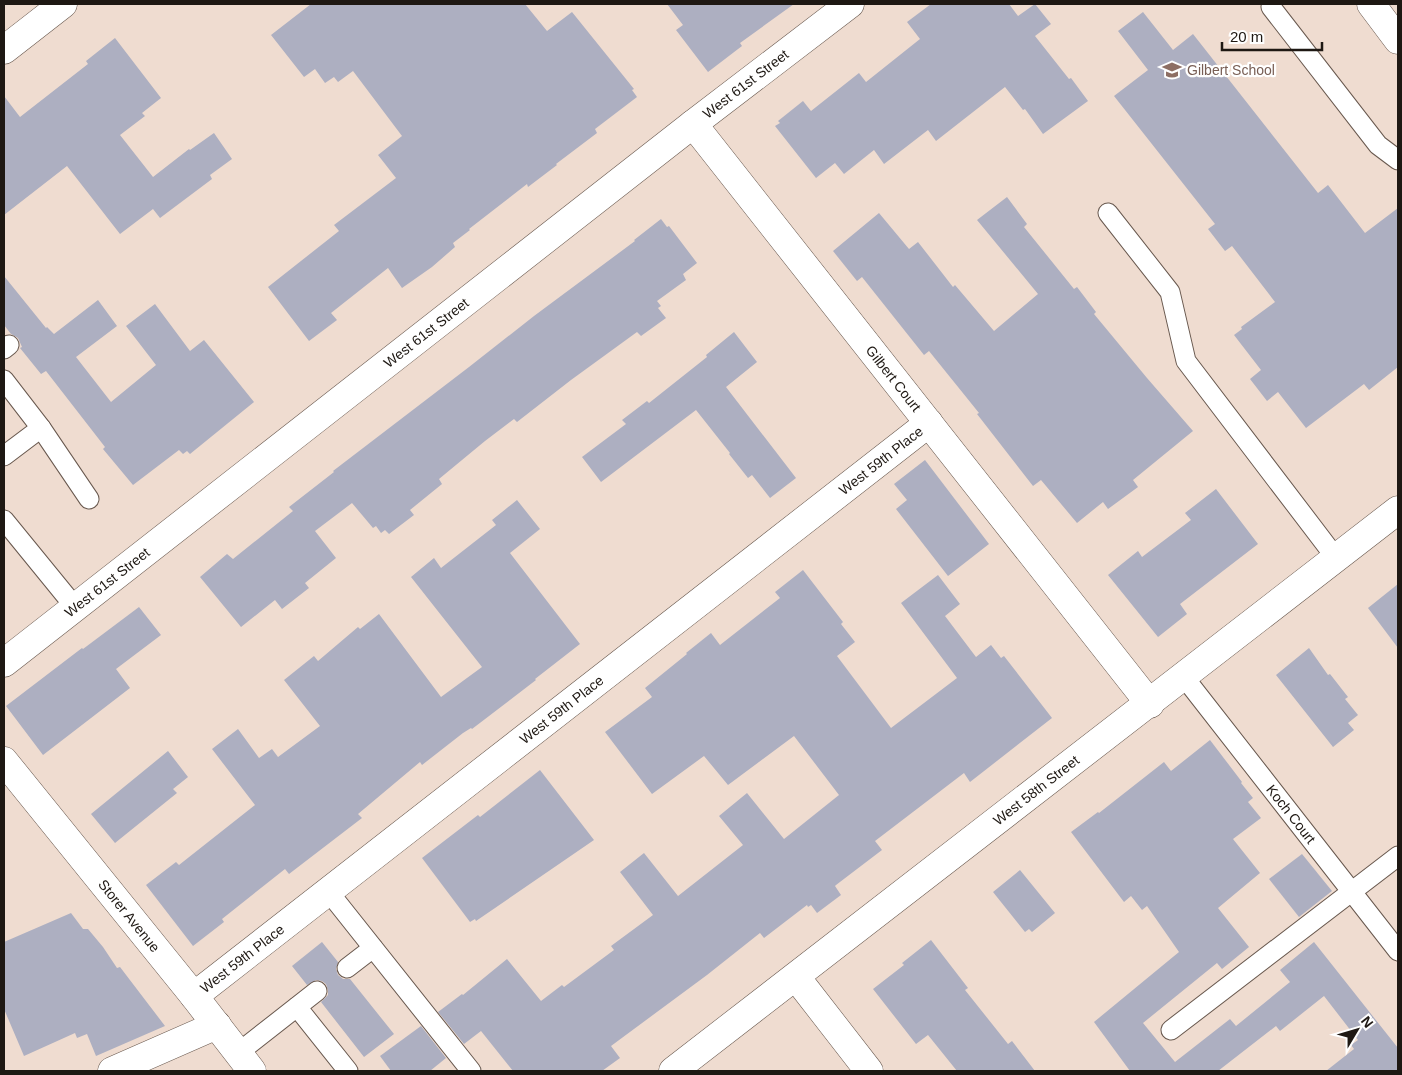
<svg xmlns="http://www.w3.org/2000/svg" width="1402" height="1075" viewBox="0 0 1402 1075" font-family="Arial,sans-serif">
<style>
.building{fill:#adafc1}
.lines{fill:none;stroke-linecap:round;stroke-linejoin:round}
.service-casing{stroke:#68584e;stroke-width:21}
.minor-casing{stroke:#68584e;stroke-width:29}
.tertiary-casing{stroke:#68584e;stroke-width:29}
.service{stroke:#fff;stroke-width:19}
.minor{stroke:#fff;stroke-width:28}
.tertiary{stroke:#fff;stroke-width:28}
.labels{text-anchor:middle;stroke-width:4.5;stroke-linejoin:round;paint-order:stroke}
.education-label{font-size:14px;fill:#785e54;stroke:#fff;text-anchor:start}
.street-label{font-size:14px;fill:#1e1813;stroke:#fff}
</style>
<rect width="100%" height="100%" fill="#efdcd0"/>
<g class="building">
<path d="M311 4H525L547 31 572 12 634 89 632 90 637 97 595 129 597 133 556 164 557 165 528 187 527 184 469 229 470 230 453 243 455 247 432 267 402 288 388 268 331 313 337 320 309 341 268 287 339 231 334 225 396 178 378 155 402 136 353 71 338 82 334 77 325 83 315 69 304 77 271 35Z"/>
<path d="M667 4H794L740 43 742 46 708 72 676 30 683 25Z"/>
<path d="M931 4H1009L1018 16 1035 4 1051 24 1035 36 1069 79 1071 78 1088 101 1043 134 1025 109 1023 110 1005 87 936 141 928 130 884 164 874 150 844 174 835 163 816 178 775 126 780 123 778 121 803 101 811 111 859 73 866 82 920 39 907 22Z"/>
<path d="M1143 12 1173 50 1193 34 1318 193 1328 185 1365 233 1398 208V367L1369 390 1364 384 1306 428 1278 392 1267 401 1250 379 1261 370 1234 335 1242 329 1241 327 1275 302 1232 246 1225 251 1208 229 1215 224 1114 96 1148 70 1118 31Z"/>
<path d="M115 38 161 98 142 113 145 116 120 135 153 177 189 149 190 150 214 133 232 159 210 175 212 179 160 218 153 209 120 234 67 166 4 215V96L20 117 88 64 86 61Z"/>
<path d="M1007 197 1027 224 1024 227 1074 289 1077 287 1096 312 1094 314 1147 378 1193 431 1133 480 1138 487 1108 509 1103 502 1077 523 1041 480 1033 486 977 414 979 413 929 351 924 355 862 277 857 281 833 251 879 213 909 249 918 242 953 287 955 285 994 331 1038 294 977 220Z"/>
<path d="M661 219 667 227 669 226 697 263 683 274 686 280 657 301 661 306 658 308 666 318 641 336 637 332 571 380 517 422 514 419 485 441 439 479 442 484 410 510 414 515 389 534 385 530 381 533 376 526 373 528 352 503 315 531 336 558 305 583 309 588 282 609 275 600 241 627 200 577 227 554 233 559 293 511 289 507 334 472 333 471 469 367 534 316 635 241 634 240Z"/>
<path d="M4 276 46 328 47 327 54 334 98 300 117 326 76 357 111 402 156 365 126 326 155 304 190 351 204 340 254 402 190 454 187 451 183 454 179 450 133 485 103 449 105 447 46 371 41 374 20 348 22 347 18 338 11 334 4 325Z"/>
<path d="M734 332 757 362 726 387 796 478 770 498 752 475 748 478 729 454 730 453 696 410 601 482 582 457 626 424 622 420 647 401 649 403 707 357 706 355Z"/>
<path d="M925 460 989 544 948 576 896 509 907 500 894 484Z"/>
<path d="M1216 489 1258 544 1180 604 1187 614 1158 637 1108 575 1138 551 1142 557 1191 520 1185 513Z"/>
<path d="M517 500 540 529 510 553 580 644 535 679 536 680 472 729 471 728 463 733 422 765 420 762 358 814 362 818 289 874 285 869 222 919 224 922 193 946 146 885 176 862 179 865 255 805 212 749 238 729 259 758 272 749 278 757 320 726 284 680 314 656 318 661 358 627 360 629 379 614 441 697 482 667 411 577 434 558 441 568 496 525 492 520Z"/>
<path d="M803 570 843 622 841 624 855 642 837 656 891 728 957 678 901 603 938 575 960 604 945 616 976 657 991 645 1001 658 1004 656 1052 718 970 782 964 773 875 841 882 850 836 885 835 886 841 895 817 913 811 905 808 907 807 905 764 938 760 933 707 975 611 1046 620 1058 602 1071H513L481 1031 464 1044 438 1012 462 994 463 995 507 959 541 1001 562 985 564 987 614 950 611 946 653 915 620 872 644 853 678 896 743 845 719 816 747 793 784 839 839 795 794 736 728 785 704 756 652 794 605 732 652 697 645 688 687 654 686 653 711 633 720 645 780 598 775 592Z"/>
<path d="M1398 584V648L1368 608Z"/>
<path d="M139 607 161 635 116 669 130 688 43 755 6 706 82 648 83 649Z"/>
<path d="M1309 648 1328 675 1330 674 1348 697 1345 699 1358 715 1348 723 1354 730 1333 747 1276 675Z"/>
<path d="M1210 740 1242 782 1241 783 1253 798 1248 802 1261 818 1233 839 1260 873 1218 908 1249 947 1222 969 1217 963 1143 1023 1175 1062 1230 1019 1236 1026 1290 982 1280 970 1314 942 1398 1048V1071H1326L1354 1049 1351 1045 1358 1040 1324 996 1280 1031 1276 1026 1218 1071H1130L1094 1022 1179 952 1147 906 1142 910 1131 896 1124 902 1071 832 1098 812 1099 813 1164 762 1171 771Z"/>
<path d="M168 751 188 777 173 789 177 793 115 843 91 814Z"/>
<path d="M540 770 594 840 476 921 475 919 470 922 422 858 478 815 480 817Z"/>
<path d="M1302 854 1332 891 1299 917 1269 879Z"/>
<path d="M1020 870 1055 913 1032 932 1029 929 1025 932 993 892Z"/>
<path d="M71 913 83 929H88L103 947 117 968 120 967 165 1026 96 1056 87 1034 77 1038 75 1033 24 1056 4 1009V942Z"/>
<path d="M931 940 968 988 965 990 1008 1044 1012 1041 1035 1071H957L928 1035 916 1044 873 989 904 965 902 963Z"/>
<path d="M322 942 338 962 336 969 338 975 343 979H350L394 1034 364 1057 321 1002 328 995V990L326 984 322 981 316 980 307 985 292 966Z"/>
<path d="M421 1026 446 1058 430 1071H391L380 1056Z"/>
</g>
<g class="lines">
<g class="service-casing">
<g id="service">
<path d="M1271 7 1378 145 1398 160"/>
<path d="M1108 213 1170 292 1186 361 1336 558"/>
<path d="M4 349 9 345"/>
<path d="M4 380 41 428 89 499"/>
<path d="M4 456 41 428"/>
<path d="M4 520 75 607"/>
<path id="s1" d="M1184 677 1398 951"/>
<path d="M328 891 471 1071"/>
<path d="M347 968 373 948"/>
<path d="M297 1007 348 1071"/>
<path d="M1171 1030 1398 856"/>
<path d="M238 1053 317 991"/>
</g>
</g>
<g class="minor-casing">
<g id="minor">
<path d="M1371 4 1398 40"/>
<path d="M4 50 63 4"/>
<path id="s2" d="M693 124 1150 704"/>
<path id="s3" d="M4 663 693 124 850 4"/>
<path d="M796 977 869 1071"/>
<path id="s4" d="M194 996 929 423"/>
<path d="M112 1071 217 1025"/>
<path id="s5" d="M673 1071 1398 510"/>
</g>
</g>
<g class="tertiary-casing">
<g id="tertiary">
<path id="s6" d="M4 761 194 996 252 1071"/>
</g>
</g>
<use href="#service" class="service"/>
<use href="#minor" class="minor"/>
<use href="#tertiary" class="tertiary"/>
</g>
<defs>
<g id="school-bare" transform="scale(1.5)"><path d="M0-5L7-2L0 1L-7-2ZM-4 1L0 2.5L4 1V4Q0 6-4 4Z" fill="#8d6e63" stroke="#fff" stroke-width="2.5" paint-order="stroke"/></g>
</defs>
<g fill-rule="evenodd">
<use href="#school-bare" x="1172" y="70"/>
</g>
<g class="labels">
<g class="education-label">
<text x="1187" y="75">Gilbert School</text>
</g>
<g class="street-label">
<text dy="5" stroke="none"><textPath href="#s3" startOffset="941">West 61st Street</textPath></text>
<text dy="5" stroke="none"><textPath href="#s3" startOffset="536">West 61st Street</textPath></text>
<text dy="5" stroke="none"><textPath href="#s2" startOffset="324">Gilbert Court</textPath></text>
<text dy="5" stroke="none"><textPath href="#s4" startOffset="871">West 59th Place</textPath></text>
<text dy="5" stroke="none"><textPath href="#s3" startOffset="131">West 61st Street</textPath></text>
<text dy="5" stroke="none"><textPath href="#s4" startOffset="466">West 59th Place</textPath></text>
<text dy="5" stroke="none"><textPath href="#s5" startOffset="459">West 58th Street</textPath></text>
<text dy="5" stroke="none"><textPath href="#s1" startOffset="174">Koch Court</textPath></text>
<text dy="5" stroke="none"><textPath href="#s6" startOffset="199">Storer Avenue</textPath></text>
<text dy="5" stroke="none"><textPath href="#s4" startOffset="61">West 59th Place</textPath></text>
</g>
</g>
<rect width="1402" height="1075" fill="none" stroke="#1e1813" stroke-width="10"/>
<g transform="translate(1357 1030) rotate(52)" stroke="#ffffff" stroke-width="4" paint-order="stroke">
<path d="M0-4L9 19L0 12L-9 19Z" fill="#1e1813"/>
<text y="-8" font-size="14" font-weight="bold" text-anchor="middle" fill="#1e1813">N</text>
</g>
<path d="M1222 42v8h100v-8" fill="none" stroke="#1e1813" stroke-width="2.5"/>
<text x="1230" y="42" font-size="15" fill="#1e1813" stroke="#ffffff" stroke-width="4" paint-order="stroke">20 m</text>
</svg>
